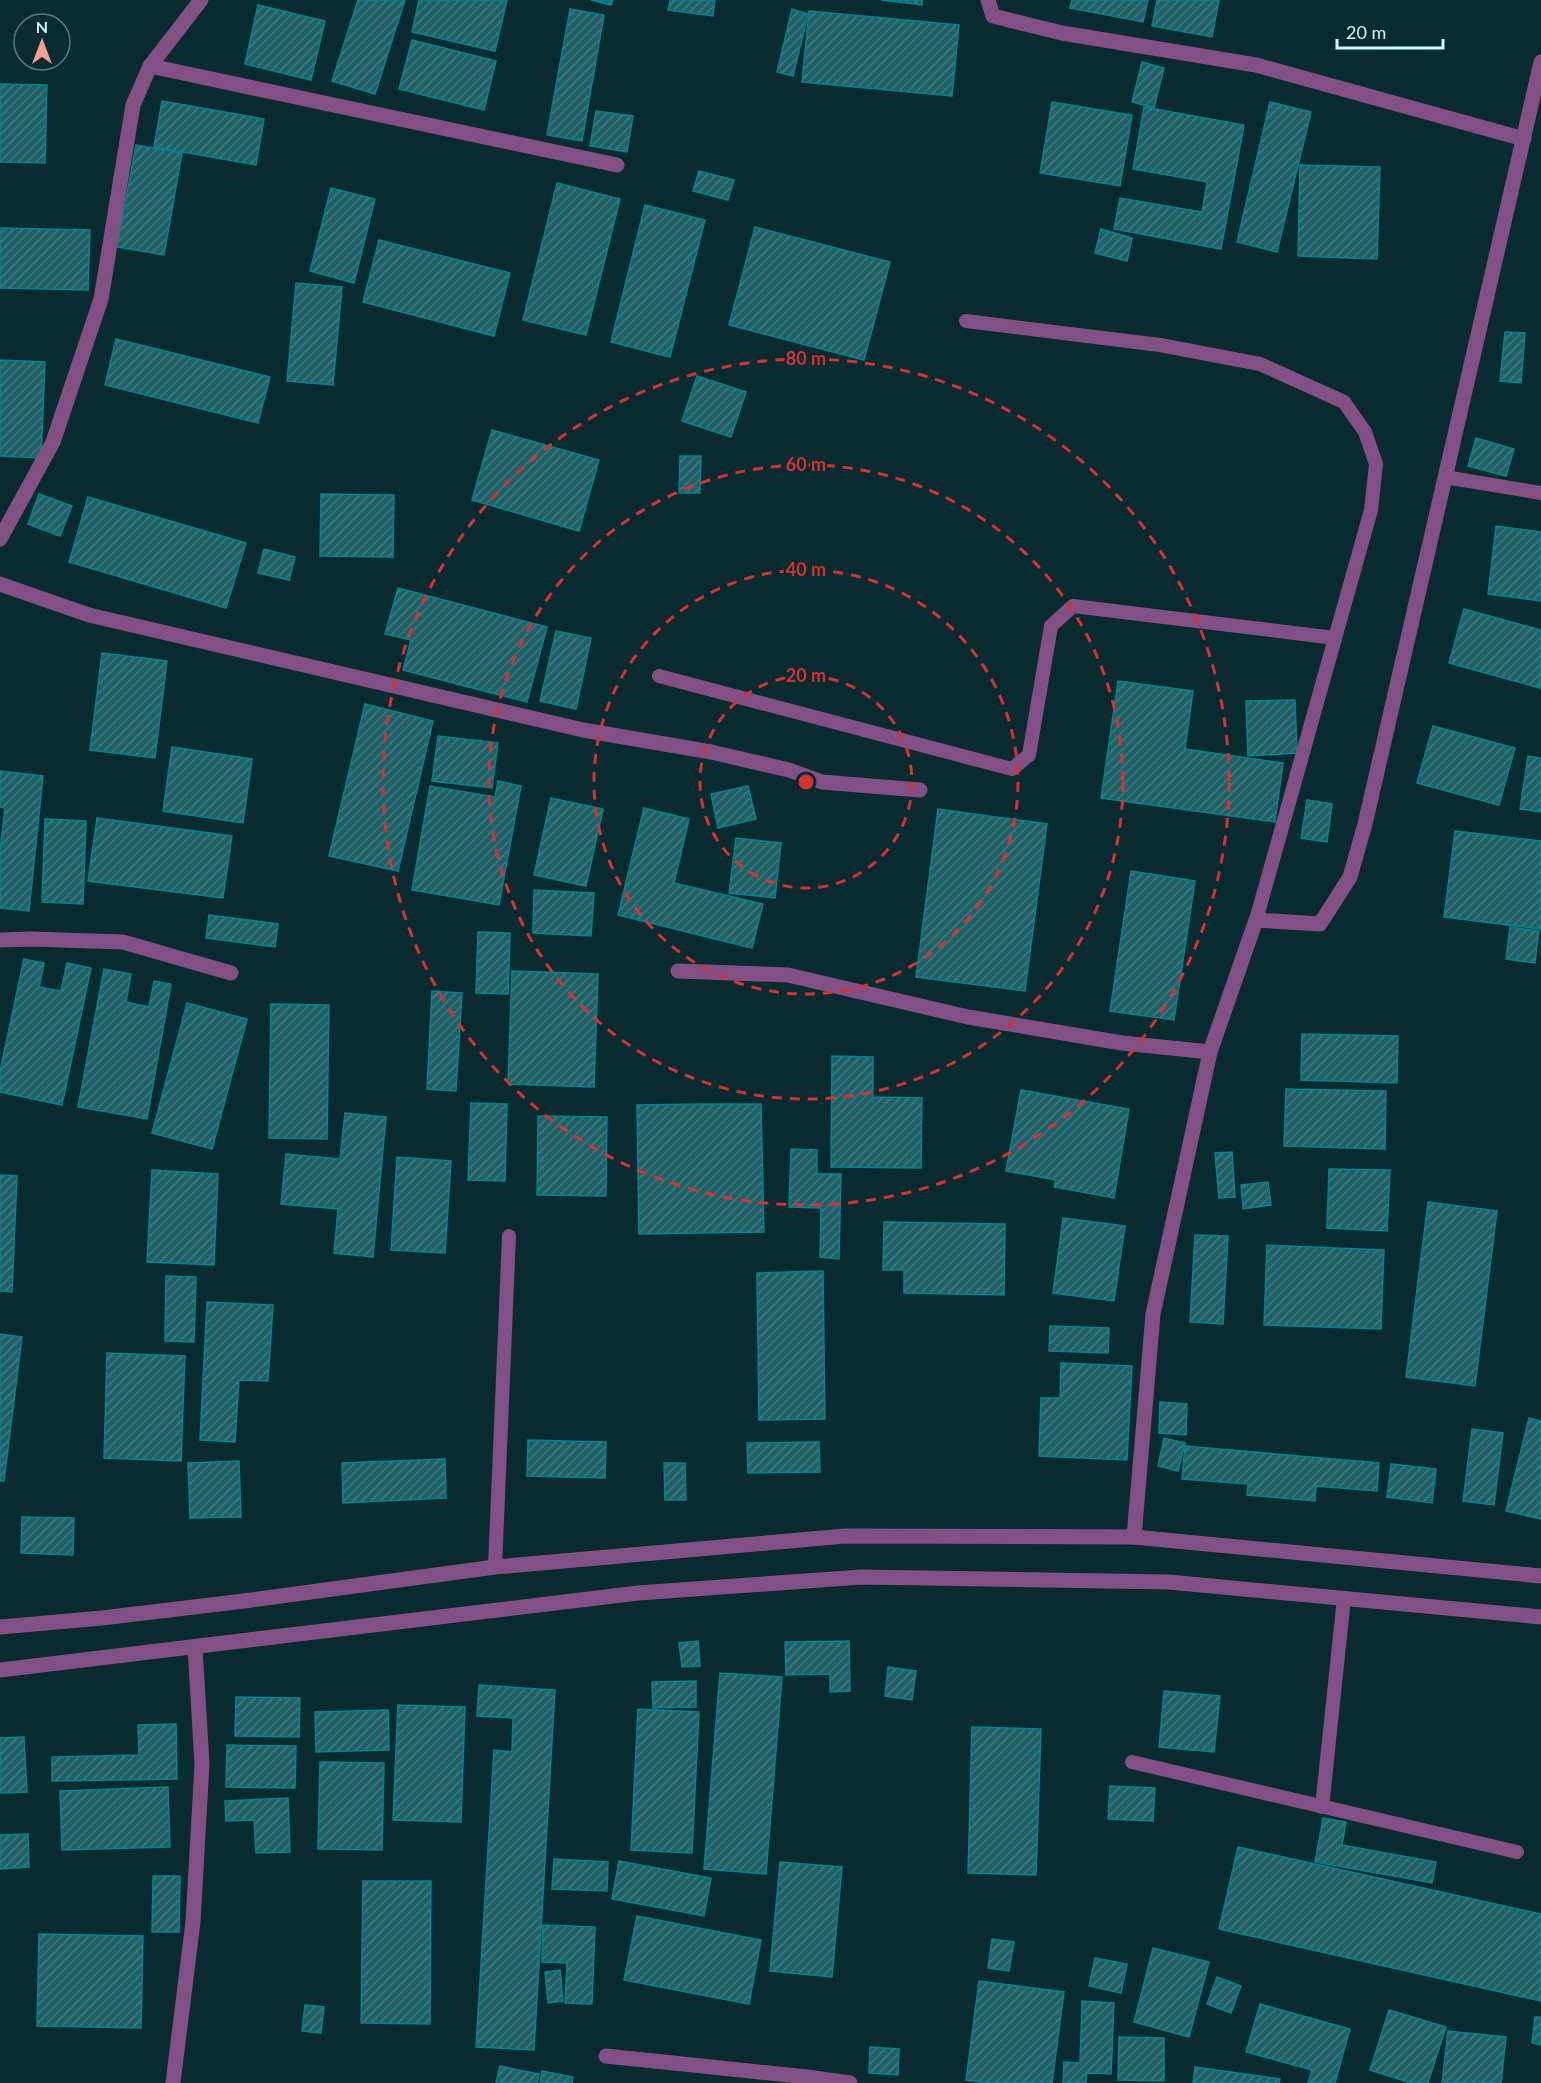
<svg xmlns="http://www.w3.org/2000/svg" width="1541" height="2083" viewBox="0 0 1541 2083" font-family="Lato,sans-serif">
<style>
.building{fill:url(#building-hatch);stroke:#008591;stroke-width:1.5}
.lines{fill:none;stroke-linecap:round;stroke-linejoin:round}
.service{stroke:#835085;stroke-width:14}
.minor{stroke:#835085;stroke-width:15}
.tertiary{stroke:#835085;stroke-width:15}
.ring{fill:none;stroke:#d53233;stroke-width:3;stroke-dasharray:10 8}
.centre{fill:#d53233;stroke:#0a2b2f;stroke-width:3}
.ring-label{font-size:18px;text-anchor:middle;font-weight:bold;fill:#d53233;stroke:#0a2b2f;stroke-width:4.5;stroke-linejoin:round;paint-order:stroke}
</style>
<defs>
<pattern id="building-hatch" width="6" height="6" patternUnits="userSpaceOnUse" patternTransform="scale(1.5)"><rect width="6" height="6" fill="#216269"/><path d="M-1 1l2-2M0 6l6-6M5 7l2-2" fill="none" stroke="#40797f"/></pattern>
</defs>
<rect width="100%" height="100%" fill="#0a2b2f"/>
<g class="building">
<path d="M358 0H405L375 94 332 81Z"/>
<path d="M419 0H507L495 51 412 32Z"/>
<path d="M591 0H613L611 5Z"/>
<path d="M670 0H715L713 16 668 10Z"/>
<path d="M881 0H922V5Z"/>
<path d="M1072 0H1148L1143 22 1070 8Z"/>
<path d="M1157 0H1219L1212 37 1152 26Z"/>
<path d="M258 5 325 21 311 80 245 64Z"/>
<path d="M570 9 604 15 582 141 547 135Z"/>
<path d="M792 9 808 14 793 76 777 72Z"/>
<path d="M809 11 959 25 952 96 802 82Z"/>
<path d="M412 40 496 61 484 110 399 89Z"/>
<path d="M1142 62 1164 68 1154 108 1132 102Z"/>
<path d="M0 84 47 85 45 163 0 162Z"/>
<path d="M162 101 264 119 256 165 154 147Z"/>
<path d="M1052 102 1132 115 1120 186 1040 173Z"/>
<path d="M1270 102 1311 112 1277 252 1237 242Z"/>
<path d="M1144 107 1244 125 1221 249 1114 229 1120 198 1202 212 1207 182 1133 169Z"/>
<path d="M596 111 633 116 627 152 590 146Z"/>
<path d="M136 145 182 153 164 255 117 247Z"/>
<path d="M1300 165 1380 167 1377 259 1298 256Z"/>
<path d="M699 171 734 180 728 200 693 191Z"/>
<path d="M557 183 620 199 586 335 523 320Z"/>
<path d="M331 188 375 199 354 283 310 271Z"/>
<path d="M645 205 705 220 670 357 611 342Z"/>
<path d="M755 227 890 262 864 360 729 325Z"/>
<path d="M0 228 90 230 88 290 0 288Z"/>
<path d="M1101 229 1132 238 1127 261 1095 253Z"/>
<path d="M379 240 510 273 494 336 363 302Z"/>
<path d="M296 283 342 287 333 385 287 381Z"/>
<path d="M1505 332 1525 333 1521 383 1500 381Z"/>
<path d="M116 339 270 377 258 423 105 385Z"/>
<path d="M0 360 45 362 41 458 0 456Z"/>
<path d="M697 376 746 392 731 437 682 421Z"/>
<path d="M492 430 599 460 579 531 472 500Z"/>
<path d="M1476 438 1514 449 1506 476 1468 466Z"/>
<path d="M680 456H701L700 493H679Z"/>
<path d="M39 494 72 506 60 536 28 524Z"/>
<path d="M321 494 394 495 393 557 320 556Z"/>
<path d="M88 497 246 543 226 608 69 562Z"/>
<path d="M1496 526 1541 532V601L1488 594Z"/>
<path d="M264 549 295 557 289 580 258 573Z"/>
<path d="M398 588 547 627 527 702 403 670 411 640 385 634Z"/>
<path d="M1464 609 1541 630 1540 688 1449 663Z"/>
<path d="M556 631 591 638 576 709 540 701Z"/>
<path d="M102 653 167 661 155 758 90 750Z"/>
<path d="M1118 681 1193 691 1185 749 1283 763 1275 822 1101 798Z"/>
<path d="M1295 700 1297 753 1248 756 1246 701Z"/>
<path d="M365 704 433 721 398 871 329 856Z"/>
<path d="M1433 726 1515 748 1499 805 1417 783Z"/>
<path d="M438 736 498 743 492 788 432 781Z"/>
<path d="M172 747 252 759 243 823 163 811Z"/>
<path d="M1528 756 1541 758V812L1520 809Z"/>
<path d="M0 771 43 776 29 911 0 908V851L5 808 0 807Z"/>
<path d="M498 781 521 786 499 905 412 890 430 786 495 797Z"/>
<path d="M748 786 756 819 718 828 711 794Z"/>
<path d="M551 798 603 809 586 886 534 875Z"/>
<path d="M1307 800 1332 804 1327 842 1301 838Z"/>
<path d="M644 808 689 819 674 883 763 904 752 948 618 915Z"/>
<path d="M938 809 1047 824 1025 991 916 977Z"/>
<path d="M97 818 232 836 223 898 88 881Z"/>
<path d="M45 819 86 821 83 904 42 902Z"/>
<path d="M1455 831 1541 841V929L1444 917Z"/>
<path d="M736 838 781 843 775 898 729 893Z"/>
<path d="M1131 871 1195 881 1174 1020 1110 1011Z"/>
<path d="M534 890 594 893 591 936 533 933Z"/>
<path d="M209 915 278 924 275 947 206 938Z"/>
<path d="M1510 927 1539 931 1535 963 1506 959Z"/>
<path d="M478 932 510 933 508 994 476 993Z"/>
<path d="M24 959 44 963 39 987 61 991 67 963 91 968 62 1105 0 1092V1071Z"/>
<path d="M104 969 131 974 126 1002 149 1007 154 981 171 984 147 1119 78 1107Z"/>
<path d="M512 971 598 974 594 1087 508 1084Z"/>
<path d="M432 991 462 993 456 1091 427 1089Z"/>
<path d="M187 1003 247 1019 212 1149 152 1133Z"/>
<path d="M271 1004 329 1005 327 1139 269 1138Z"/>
<path d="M1302 1034 1398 1036 1397 1083 1301 1080Z"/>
<path d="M832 1056 873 1057V1097L922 1098 921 1168 831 1167Z"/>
<path d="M1286 1089 1386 1091 1385 1149 1284 1146Z"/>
<path d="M1021 1090 1129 1109 1114 1198 1054 1187 1056 1180 1006 1171Z"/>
<path d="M471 1103 507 1104 505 1181 468 1180Z"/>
<path d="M698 1104H761L764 1232 639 1234 637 1105Z"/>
<path d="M345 1113 386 1117 373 1257 334 1253 338 1209 281 1204 286 1154 340 1159Z"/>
<path d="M538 1116 607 1117 606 1196 537 1195Z"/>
<path d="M791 1149 817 1150V1174H841L839 1259 820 1257 821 1208 789 1207Z"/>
<path d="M1232 1152 1235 1197 1219 1198 1215 1153Z"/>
<path d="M397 1157 451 1161 445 1253 391 1250Z"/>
<path d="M1329 1169 1390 1170 1387 1231 1327 1228Z"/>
<path d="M152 1170 218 1174 214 1265 147 1262Z"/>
<path d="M0 1175 17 1176 12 1292 0 1291Z"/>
<path d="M1268 1182 1271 1205 1243 1209 1241 1185Z"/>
<path d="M1428 1202 1497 1211 1475 1386 1406 1377Z"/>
<path d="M1063 1218 1125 1226 1114 1301 1053 1293Z"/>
<path d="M884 1222 1005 1224 1004 1295 904 1293V1270H883Z"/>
<path d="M1195 1235 1228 1236 1223 1324 1190 1322Z"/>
<path d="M1267 1245 1384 1250 1381 1329 1264 1325Z"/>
<path d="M823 1271 825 1419 759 1420 757 1273Z"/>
<path d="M166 1276 196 1277 194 1342 165 1341Z"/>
<path d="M207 1302 273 1305 268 1381 239 1380 235 1442 200 1440Z"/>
<path d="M1050 1326 1109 1328 1108 1353 1049 1351Z"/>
<path d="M0 1334 22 1337 4 1481H0Z"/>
<path d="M107 1353 185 1356 181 1461 104 1458Z"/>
<path d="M1061 1363 1132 1366 1127 1460 1039 1456 1041 1398H1060Z"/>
<path d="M1160 1402 1187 1404 1186 1435 1159 1433Z"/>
<path d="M1529 1418 1541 1421V1519L1506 1511Z"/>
<path d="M1472 1429 1503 1433 1494 1505 1463 1501Z"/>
<path d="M1164 1438 1185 1443 1178 1471 1158 1466Z"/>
<path d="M528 1440 606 1442 605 1478 527 1476Z"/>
<path d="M819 1442 820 1472 748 1473 747 1443Z"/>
<path d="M1185 1446 1379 1463 1377 1491 1316 1486 1315 1501 1247 1495 1248 1484 1182 1479Z"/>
<path d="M445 1459 446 1498 343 1503 342 1463Z"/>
<path d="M239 1461 241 1517 190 1518 188 1463Z"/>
<path d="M664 1463H685L686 1500H665Z"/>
<path d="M1391 1464 1436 1469 1432 1503 1387 1497Z"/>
<path d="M22 1517 74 1518 73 1555 21 1553Z"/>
<path d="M698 1641 700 1666 682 1667 679 1643Z"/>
<path d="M849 1641 850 1691 830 1692V1674L786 1675 785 1642Z"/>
<path d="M888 1667 916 1671 912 1700 885 1696Z"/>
<path d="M720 1673 782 1677 766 1874 704 1869Z"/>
<path d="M696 1681V1707L653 1708 652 1682Z"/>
<path d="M479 1685 555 1690 534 2050 476 2047 494 1750 512 1752 513 1718 477 1716Z"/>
<path d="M1164 1691 1220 1696 1214 1752 1159 1747Z"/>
<path d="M236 1697 300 1698 299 1737 235 1736Z"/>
<path d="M398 1705 465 1707 461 1822 393 1820Z"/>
<path d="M638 1709 699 1712 692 1853 631 1850Z"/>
<path d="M388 1710 389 1750 316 1752 315 1712Z"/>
<path d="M176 1724 177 1779 52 1781V1757L139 1755 138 1725Z"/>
<path d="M972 1727 1041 1729 1036 1875 968 1873Z"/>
<path d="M24 1737 27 1792 0 1793V1738Z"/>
<path d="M227 1745 296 1746 295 1788 226 1787Z"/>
<path d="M320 1762 384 1763 382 1850 318 1849Z"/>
<path d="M1110 1786 1155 1788 1153 1821 1108 1819Z"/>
<path d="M168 1787 170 1847 62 1850 60 1791Z"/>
<path d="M288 1798 290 1852 256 1853 254 1820 226 1821 225 1801Z"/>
<path d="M1323 1818 1346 1822 1342 1845 1436 1862 1432 1883 1315 1862Z"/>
<path d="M28 1834 29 1867 0 1869V1835Z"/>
<path d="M1238 1847 1541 1914V2001L1219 1929Z"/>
<path d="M554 1859 608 1862 607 1891 552 1889Z"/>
<path d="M619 1861 711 1878 704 1916 612 1899Z"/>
<path d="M780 1862 842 1867 832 1977 770 1971Z"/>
<path d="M153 1876H180L179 1932H152Z"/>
<path d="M363 1881H431L430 2024 361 2023Z"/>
<path d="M637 1916 761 1940 749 2004 624 1980Z"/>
<path d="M543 1925 595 1927 592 2004 565 2003 567 1963 542 1962Z"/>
<path d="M39 1934 143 1936 141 2028 37 2026Z"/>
<path d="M992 1939 1014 1942 1009 1971 988 1968Z"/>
<path d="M1153 1948 1209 1962 1189 2037 1134 2022Z"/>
<path d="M1095 1958 1127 1964 1121 1993 1089 1986Z"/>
<path d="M560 1970 563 2001 548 2003 545 1972Z"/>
<path d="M1217 1977 1241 1986 1231 2013 1207 2004Z"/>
<path d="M979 1981 1064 1992 1052 2083H987L966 2080Z"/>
<path d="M1082 2001 1114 2003 1111 2074 1087 2073 1086 2083H1063L1064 2062 1080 2063Z"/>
<path d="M1260 2004 1350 2029 1335 2083H1308L1312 2070 1246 2052Z"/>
<path d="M305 2005 324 2007 321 2033 302 2031Z"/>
<path d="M1389 2010 1446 2027 1428 2083H1411L1370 2070Z"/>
<path d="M1535 2017H1541V2045L1532 2043Z"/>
<path d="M1448 2031 1506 2037 1501 2083H1442Z"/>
<path d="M1119 2037 1164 2038V2081L1118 2080Z"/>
<path d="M870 2047 899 2049 898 2075 869 2073Z"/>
<path d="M500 2066 539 2074 537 2083H496Z"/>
<path d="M1195 2067 1280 2079 1279 2083H1193Z"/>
<path d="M542 2071 573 2077 572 2083H540Z"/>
</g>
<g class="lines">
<g class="service">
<path d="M966 321 1160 345 1260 364 1344 402 1365 432 1376 464 1371 510 1256 920"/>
<path d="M1445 477 1541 493"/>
<path d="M659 676 1012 769 1029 755 1051 626 1073 606 1335 638"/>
<path d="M495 1567 509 1236"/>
<path d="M1132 1762 1517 1852"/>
<path d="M1322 1807 1344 1598"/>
</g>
<g class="minor">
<path d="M988 0 993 16 1062 33 1256 65 1524 139"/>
<path d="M150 66 617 165"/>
<path d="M0 539 53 442 101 299 133 105 150 66 201 0"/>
<path d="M0 584 89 615 583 730 711 752 789 770 822 782 920 790"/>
<path d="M0 940 31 939 123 942 231 973"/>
<path d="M678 971 788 975 968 1017 1122 1043 1210 1052"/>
<path d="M1134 1537 1153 1314 1210 1052 1256 920 1320 924 1350 877 1365 824 1541 62"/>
<path d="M606 2056 807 2077 850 2083"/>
<path d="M173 2083 193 1922 202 1764 195 1648"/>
</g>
<g class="tertiary">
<path d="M0 1627 102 1618 244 1601 495 1567 845 1536 1134 1537 1541 1576"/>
<path d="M0 1670 638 1593 862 1577 1169 1582 1541 1617"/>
</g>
</g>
<g class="ring">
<circle cx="806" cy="782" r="106"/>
<circle cx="806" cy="782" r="212"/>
<circle cx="806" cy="782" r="317"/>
<circle cx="806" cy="782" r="423"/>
</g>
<circle cx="806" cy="782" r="9" class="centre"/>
<g class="ring-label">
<text x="806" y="365">80 m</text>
<text x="806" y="471">60 m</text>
<text x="806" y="576">40 m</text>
<text x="806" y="682">20 m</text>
</g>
<g transform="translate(42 42)"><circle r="28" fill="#0a2b2f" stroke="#567c81" stroke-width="1.5"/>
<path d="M0-4.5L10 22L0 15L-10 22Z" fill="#f59c93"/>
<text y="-9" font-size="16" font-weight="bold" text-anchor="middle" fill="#c7f6fc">N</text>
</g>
<path d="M1337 39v9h106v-9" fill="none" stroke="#c7f6fc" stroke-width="3"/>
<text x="1346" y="39" font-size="18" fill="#c7f6fc" stroke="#0a2b2f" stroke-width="4.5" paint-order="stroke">20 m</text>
</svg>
